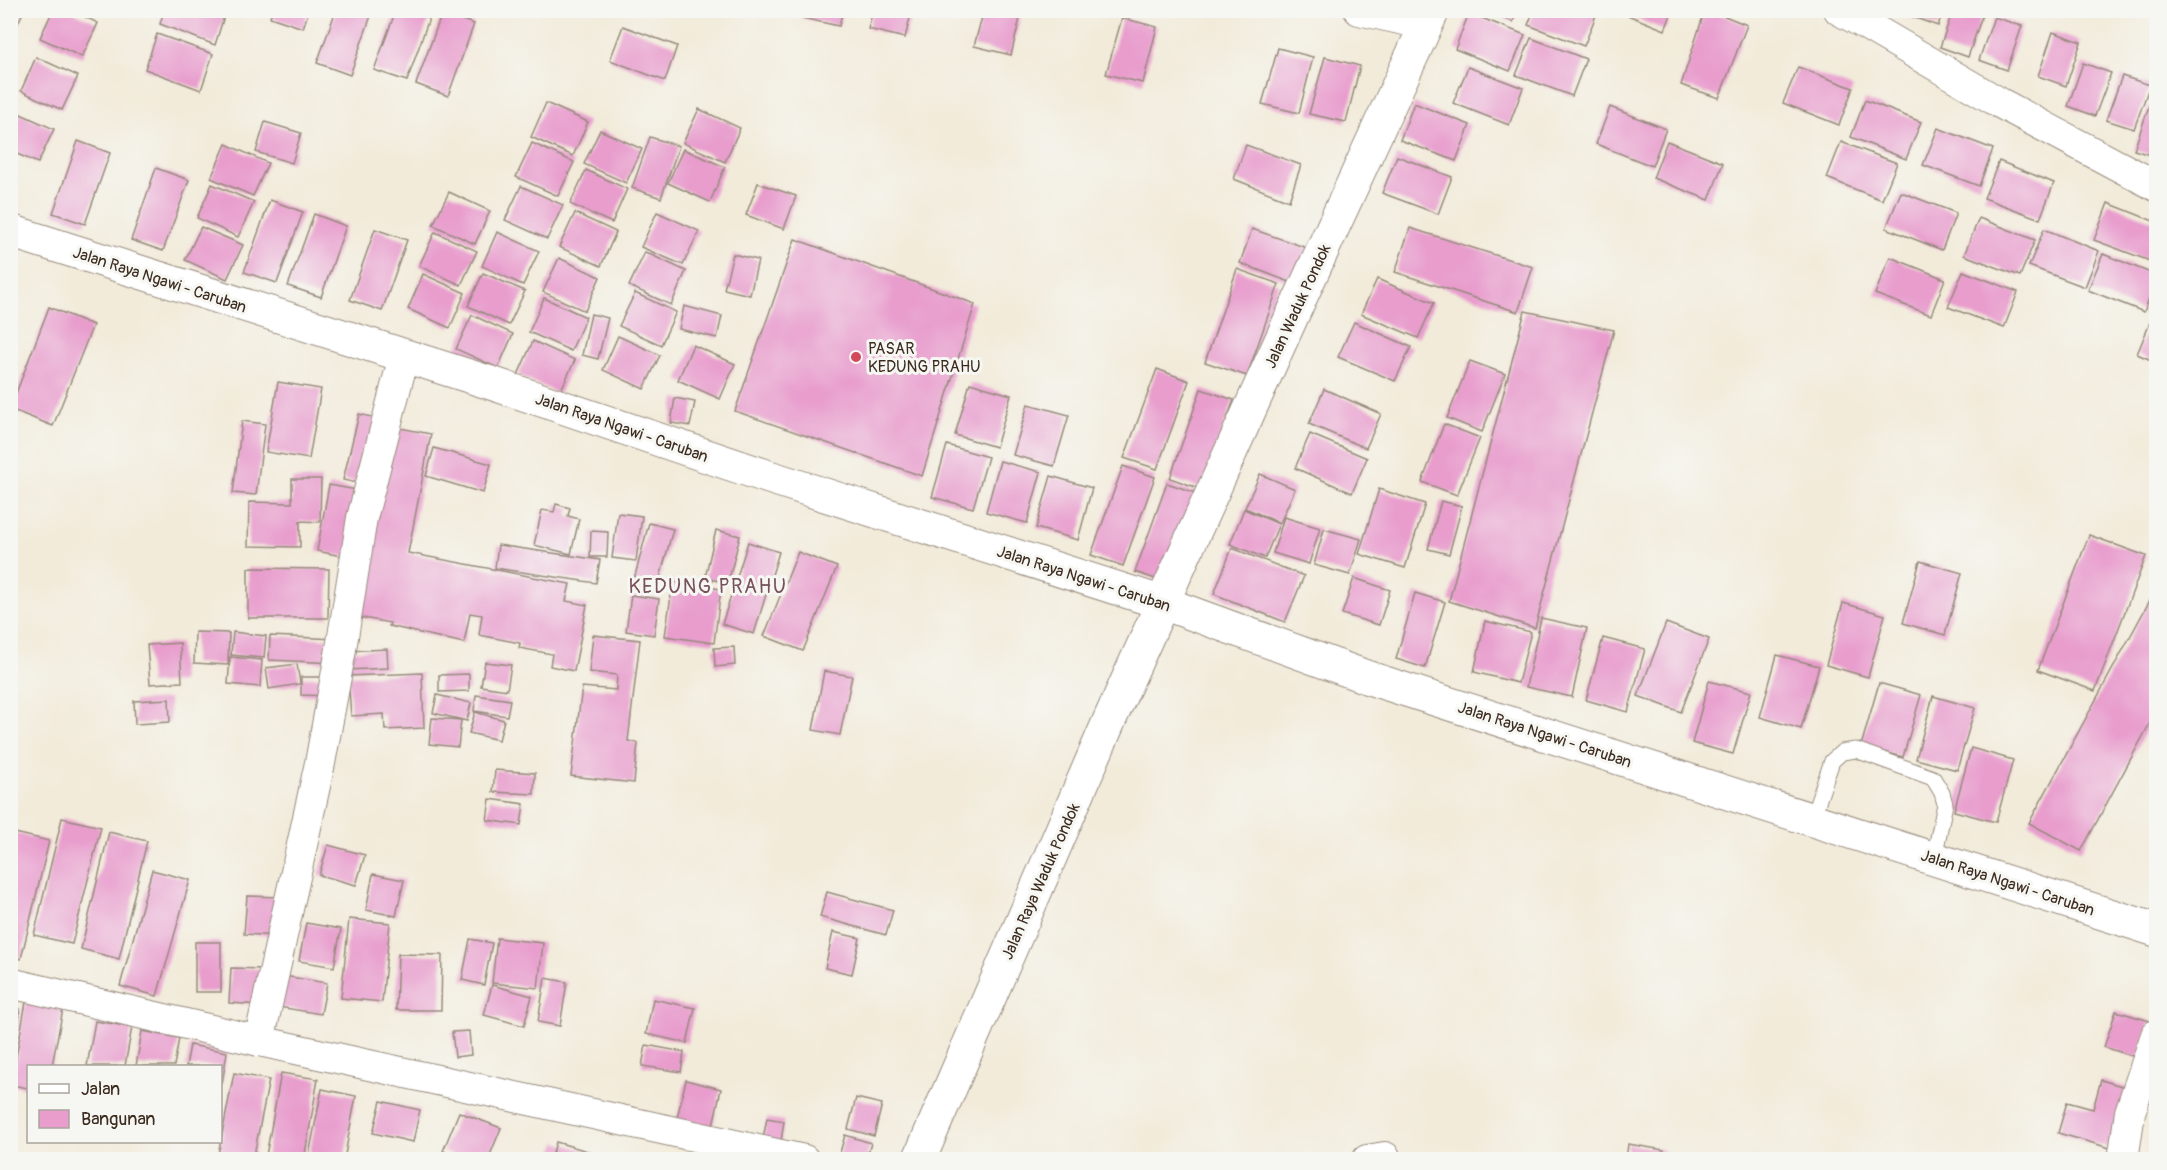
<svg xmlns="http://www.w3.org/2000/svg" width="2167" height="1170" viewBox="0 0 2167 1170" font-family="Pangolin,sans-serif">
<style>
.building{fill:#e89dcd}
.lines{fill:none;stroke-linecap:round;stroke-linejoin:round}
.lane-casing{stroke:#968a7c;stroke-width:17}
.street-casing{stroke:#968a7c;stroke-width:32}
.secondary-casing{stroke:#968a7c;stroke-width:35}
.highway-casing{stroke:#968a7c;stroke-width:35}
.lane{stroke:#fff;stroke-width:15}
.street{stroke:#fff;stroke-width:30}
.secondary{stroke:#fff;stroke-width:33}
.highway{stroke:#fff;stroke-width:33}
.poi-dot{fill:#d1495b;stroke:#f6f6f2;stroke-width:2}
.labels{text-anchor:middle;stroke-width:6;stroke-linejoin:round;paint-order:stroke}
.street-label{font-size:16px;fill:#3b2a1e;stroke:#f6f6f2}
.poi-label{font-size:16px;fill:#3b2a1e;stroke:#f6f6f2;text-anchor:start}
.quarter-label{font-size:20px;letter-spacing:1.5px;fill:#78525b;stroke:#f6f6f2}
</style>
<rect width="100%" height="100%" fill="#f6f6f2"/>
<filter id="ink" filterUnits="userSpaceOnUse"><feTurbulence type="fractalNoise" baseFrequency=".0167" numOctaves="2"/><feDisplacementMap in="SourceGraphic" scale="12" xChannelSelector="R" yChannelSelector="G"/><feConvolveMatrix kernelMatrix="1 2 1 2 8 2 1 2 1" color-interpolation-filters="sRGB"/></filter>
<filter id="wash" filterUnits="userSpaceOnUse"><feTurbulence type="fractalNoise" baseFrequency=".008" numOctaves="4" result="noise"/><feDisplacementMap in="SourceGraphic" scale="24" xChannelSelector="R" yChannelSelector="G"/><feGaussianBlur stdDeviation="1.35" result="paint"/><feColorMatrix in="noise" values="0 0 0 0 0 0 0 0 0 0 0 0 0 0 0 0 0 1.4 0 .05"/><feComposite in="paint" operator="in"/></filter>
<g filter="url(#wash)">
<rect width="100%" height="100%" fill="#f2ebda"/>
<g id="blocks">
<g class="building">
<path d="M10 10H24L14 32 10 30Z"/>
<path d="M53 10H70L98 23 82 57 40 38Z"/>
<path d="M164 10H226L215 45 160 24Z"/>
<path d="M272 10H309L303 28 270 17Z"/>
<path d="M336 10H373L350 75 317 63Z"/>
<path d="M396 10H432L407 81 374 70Z"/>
<path d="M804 10H843L839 26 802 18Z"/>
<path d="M873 10H912L905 38 868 29Z"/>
<path d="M984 10H1022L1011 55 974 46Z"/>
<path d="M1484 10H1518L1513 22Z"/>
<path d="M1534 10H1598L1584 46 1528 25Z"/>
<path d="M1615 10H1673L1665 30Z"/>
<path d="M1705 10H1710L1747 25 1719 98 1681 85Z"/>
<path d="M1912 10H1943L1938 26 1910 16Z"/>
<path d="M1953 10H1975L1983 13 1968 57 1940 47Z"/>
<path d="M442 13 474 24 448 96 416 84Z"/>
<path d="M1469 13 1525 35 1510 71 1455 49Z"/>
<path d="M1994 17 2022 26 2007 70 1979 60Z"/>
<path d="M1122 18 1157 27 1143 83 1106 74Z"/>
<path d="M623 26 677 46 665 81 610 60Z"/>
<path d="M2053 32 2081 42 2066 86 2038 76Z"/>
<path d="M157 34 213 54 201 90 145 69Z"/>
<path d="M1531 38 1586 59 1572 96 1516 75Z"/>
<path d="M1278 48 1313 57 1299 113 1262 104Z"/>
<path d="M36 57 78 76 62 110 21 91Z"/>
<path d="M1325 57 1360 66 1346 122 1309 114Z"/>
<path d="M2083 63 2111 73 2095 116 2068 106Z"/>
<path d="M1468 67 1523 88 1509 125 1453 103Z"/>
<path d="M1798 67 1853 88 1839 125 1783 103Z"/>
<path d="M2122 76 2150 85 2134 129 2106 120Z"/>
<path d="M1865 100 1921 122 1906 159 1851 137Z"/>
<path d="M546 103 588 122 573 156 531 137Z"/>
<path d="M1414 103 1470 125 1456 161 1400 140Z"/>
<path d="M2149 106 2156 109V157L2134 150Z"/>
<path d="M1610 107 1666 129 1652 166 1596 144Z"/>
<path d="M699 109 740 128 725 162 683 143Z"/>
<path d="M12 110 54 129 38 163 10 151Z"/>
<path d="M265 122 301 133 292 163 256 152Z"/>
<path d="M1938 128 1993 149 1979 186 1923 165Z"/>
<path d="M600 130 642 149 626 183 584 164Z"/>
<path d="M650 137 679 146 661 198 632 188Z"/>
<path d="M78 141 110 153 85 224 53 213Z"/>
<path d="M1667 141 1723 163 1709 200 1653 178Z"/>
<path d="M1841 142 1897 163 1882 200 1827 178Z"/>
<path d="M532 143 574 162 558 196 516 177Z"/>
<path d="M226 144 268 163 253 196 211 178Z"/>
<path d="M1246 145 1301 165 1289 201 1234 179Z"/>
<path d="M683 149 725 167 710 202 668 183Z"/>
<path d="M1397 156 1452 177 1438 214 1382 193Z"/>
<path d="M1999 161 2054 183 2040 219 1984 198Z"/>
<path d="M156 168 189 180 163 251 131 240Z"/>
<path d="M586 170 627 189 612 223 570 204Z"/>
<path d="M758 183 796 196 784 229 746 215Z"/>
<path d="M212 184 254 202 238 237 197 218Z"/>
<path d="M521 186 563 205 547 239 505 220Z"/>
<path d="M449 192 490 211 475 244 433 225Z"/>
<path d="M1901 192 1956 213 1942 250 1886 228Z"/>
<path d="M270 200 303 212 277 283 244 272Z"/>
<path d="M2108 203 2156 222V243L2150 261 2094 240Z"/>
<path d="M657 212 699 231 683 265 641 247Z"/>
<path d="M575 213 616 232 601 266 559 247Z"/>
<path d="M314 214 346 226 321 297 288 286Z"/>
<path d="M1979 218 2035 240 2020 276 1964 255Z"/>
<path d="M201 227 243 245 227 279 185 260Z"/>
<path d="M1410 228 1533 267 1518 312 1395 272Z"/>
<path d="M375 229 407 240 382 311 350 300Z"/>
<path d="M1252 229 1307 248 1295 284 1240 263Z"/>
<path d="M2044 229 2099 251 2085 287 2029 266Z"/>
<path d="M435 232 477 251 461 285 419 266Z"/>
<path d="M497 232 539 251 523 285 482 266Z"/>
<path d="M795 239 975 304 922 476 735 411Z"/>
<path d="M645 252 686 271 671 305 629 286Z"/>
<path d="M733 254 758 260 750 295 724 289Z"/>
<path d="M2103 254 2156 275V279L2144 312 2088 290Z"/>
<path d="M1890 257 1945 279 1931 315 1875 294Z"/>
<path d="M559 258 600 277 585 311 543 292Z"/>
<path d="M1237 269 1279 284 1247 376 1205 362Z"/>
<path d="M1963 271 2018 292 2004 328 1948 307Z"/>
<path d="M483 273 525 291 509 325 468 306Z"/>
<path d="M423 274 465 293 450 328 408 309Z"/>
<path d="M1377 279 1434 303 1418 338 1361 314Z"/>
<path d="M2156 292V314L2149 311Z"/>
<path d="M635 293 676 312 661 345 619 326Z"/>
<path d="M544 298 586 317 571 351 529 332Z"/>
<path d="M684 306 722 316 717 338 679 329Z"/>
<path d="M49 307 93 325 53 426 10 409Z"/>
<path d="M1525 311 1614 330 1535 628 1449 601Z"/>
<path d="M591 314 608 318 598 359 582 355Z"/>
<path d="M472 315 513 334 498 368 456 349Z"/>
<path d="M2152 318 2156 319V362L2137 354Z"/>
<path d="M1354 322 1411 347 1395 381 1338 357Z"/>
<path d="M618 336 660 355 644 389 603 370Z"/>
<path d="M533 341 575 360 559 394 518 375Z"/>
<path d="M693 345 735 364 720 399 678 380Z"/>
<path d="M1470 361 1505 374 1482 432 1447 418Z"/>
<path d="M1157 369 1189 381 1157 469 1124 458Z"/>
<path d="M278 382 321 389 309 459 266 452Z"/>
<path d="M970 383 1011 395 996 447 955 435Z"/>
<path d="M1201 389 1234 400 1201 489 1170 478Z"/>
<path d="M1324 389 1381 414 1366 448 1309 424Z"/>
<path d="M675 398 695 402 690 426 671 423Z"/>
<path d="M1028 404 1069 415 1054 466 1013 455Z"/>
<path d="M359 414 383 420 367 485 343 480Z"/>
<path d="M242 421 265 424 256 495 233 493Z"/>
<path d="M1444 424 1480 438 1457 495 1422 482Z"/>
<path d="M390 426 431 434 408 553 570 584 566 601 587 605 574 671 550 666 552 654 519 648 520 643 479 635 482 615 470 613 464 643 389 626 390 623 353 616Z"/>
<path d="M1310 434 1367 458 1352 493 1295 468Z"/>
<path d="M947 445 988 457 973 508 932 497Z"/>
<path d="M434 448 491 464 483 493 426 476Z"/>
<path d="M1000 461 1041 472 1027 523 986 512Z"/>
<path d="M1123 466 1155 477 1123 566 1091 555Z"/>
<path d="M1260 474 1295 489 1280 523 1245 508Z"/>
<path d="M1051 476 1092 488 1078 540 1036 528Z"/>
<path d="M292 479H321L320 522 300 521V547L248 546 249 502 292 503Z"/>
<path d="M1167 483 1199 494 1167 583 1135 572Z"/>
<path d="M329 485 363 491 351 558 317 551Z"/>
<path d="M1379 489 1425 504 1405 568 1359 554Z"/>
<path d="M1441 501 1462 506 1449 554 1428 549Z"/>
<path d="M556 504 570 508 568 516 579 519 571 554 534 545 542 510 554 512Z"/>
<path d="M1244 509 1279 524 1265 558 1230 544Z"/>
<path d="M618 513 642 516 636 561 612 558Z"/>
<path d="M1284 517 1320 528 1309 564 1273 553Z"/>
<path d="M649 523 673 529 656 593 632 587Z"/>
<path d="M1324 529 1361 539 1350 575 1314 565Z"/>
<path d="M716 530 740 536 728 583 705 578Z"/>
<path d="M591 531 608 532 607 557H590Z"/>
<path d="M2089 535 2146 556 2095 691 2038 670Z"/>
<path d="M748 542 779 552 754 634 722 624Z"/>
<path d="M498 545 600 560 596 583 495 568Z"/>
<path d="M1232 548 1304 576 1285 622 1214 594Z"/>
<path d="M798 552 837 567 803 651 764 636Z"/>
<path d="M1920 561 1962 573 1945 635 1903 623Z"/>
<path d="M248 568 329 569 328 618H248Z"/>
<path d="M1354 578 1390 590 1379 625 1342 614Z"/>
<path d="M673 582 721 589 714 643 665 636Z"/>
<path d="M2156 589V712L2081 851 2029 823Z"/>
<path d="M1415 593 1445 602 1425 668 1396 659Z"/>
<path d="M631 595 659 599 654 635 626 631Z"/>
<path d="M1843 603 1885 615 1868 677 1826 665Z"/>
<path d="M1541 618 1587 628 1572 697 1526 687Z"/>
<path d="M1485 621 1531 632 1518 683 1474 672Z"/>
<path d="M1666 623 1709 639 1681 712 1638 696Z"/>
<path d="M195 632 229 633 228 665 194 663Z"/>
<path d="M233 632 266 636 264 658 231 655Z"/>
<path d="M593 635 640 640 628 741 638 743 634 783 571 776 582 687 616 690 617 675 589 672Z"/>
<path d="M270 636 337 639 336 663 269 660Z"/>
<path d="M1603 638 1645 649 1628 712 1586 700Z"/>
<path d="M180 643 182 682 150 684 147 645Z"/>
<path d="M734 647 735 665 715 667 714 648Z"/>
<path d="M387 649 388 668 348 670 347 651Z"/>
<path d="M1777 655 1819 666 1801 729 1760 717Z"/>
<path d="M230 657 262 660 260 687 228 684Z"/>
<path d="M485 662 511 665 507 690 481 686Z"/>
<path d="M297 664 300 684 269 689 266 668Z"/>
<path d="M824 671 852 676 840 735 813 730Z"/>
<path d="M422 673 424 728 385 730 384 714 351 716 348 676Z"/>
<path d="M469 674V691L439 692V675Z"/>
<path d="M301 677H330V696L301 695Z"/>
<path d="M1709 681 1751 692 1733 754 1692 743Z"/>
<path d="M1879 683 1921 695 1903 757 1861 746Z"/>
<path d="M437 695 471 703 467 721 433 713Z"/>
<path d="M476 695 510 700 507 716 474 711Z"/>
<path d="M1933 696 1975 708 1957 770 1916 759Z"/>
<path d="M169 699 170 722 135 724 134 701Z"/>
<path d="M475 712 504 720 499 740 469 733Z"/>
<path d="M432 718 461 720 458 747 429 744Z"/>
<path d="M1971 748 2013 760 1996 822 1954 811Z"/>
<path d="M495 770 535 773 534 794 493 792Z"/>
<path d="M490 799 524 804 521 825 487 820Z"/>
<path d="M62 818 101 827 72 944 34 935Z"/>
<path d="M11 832 49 841 21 959 10 956Z"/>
<path d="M109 832 147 841 119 959 81 949Z"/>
<path d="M328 845 365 855 356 885 319 875Z"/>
<path d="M152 870 190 880 157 996 120 986Z"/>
<path d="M373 874 404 880 396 916 366 910Z"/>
<path d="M827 892 893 910 886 935 820 917Z"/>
<path d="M247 896 281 897 279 936 244 934Z"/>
<path d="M349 919 390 923 382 1002 341 998Z"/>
<path d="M306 923 341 929 334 967 299 961Z"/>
<path d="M833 932 860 938 852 974 825 968Z"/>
<path d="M497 938 543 943 538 988 492 983Z"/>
<path d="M470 939 492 943 484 985 462 980Z"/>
<rect x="195" y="942" width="26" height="50"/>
<path d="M398 954 442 955 441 1010H396Z"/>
<path d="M231 968 266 969 264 1005 229 1003Z"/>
<path d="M284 976 327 983 321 1014 278 1007Z"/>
<path d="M545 978 567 982 560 1026 538 1022Z"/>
<path d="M492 985 532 996 524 1026 484 1015Z"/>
<path d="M653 999 695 1008 687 1043 646 1034Z"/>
<path d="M26 1002 63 1009 52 1066H28V1088L11 1085Z"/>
<path d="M10 1008 20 1009 12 1066H10Z"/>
<path d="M2116 1011 2150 1021 2139 1058 2104 1047Z"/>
<path d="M95 1021 132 1027 125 1066H87Z"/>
<path d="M142 1031 179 1038 174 1066H136Z"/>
<path d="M469 1031 471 1055 455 1057 452 1032Z"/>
<path d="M190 1045 227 1052 222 1084 220 1066H186Z"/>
<path d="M646 1045 684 1052 681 1072 642 1066Z"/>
<path d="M234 1073 269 1080 253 1160H217Z"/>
<path d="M281 1073 318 1079 304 1160H286L266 1156Z"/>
<path d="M686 1080 721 1089 712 1130 676 1122Z"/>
<path d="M2101 1080 2132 1089 2113 1149 2058 1133 2067 1102 2093 1109Z"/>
<path d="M322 1089 356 1096 344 1160H308Z"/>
<path d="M856 1098 882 1104 874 1136 848 1129Z"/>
<path d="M381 1101 420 1110 413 1142 373 1133Z"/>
<path d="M459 1112 501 1128 488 1160H463L443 1151Z"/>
<path d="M767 1118 784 1121 780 1148 762 1144Z"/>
<path d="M845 1135 871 1143 866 1160H852L839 1156Z"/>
<path d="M556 1142 591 1152 588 1160H551Z"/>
<path d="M1628 1144 1664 1150 1662 1160H1626Z"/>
</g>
</g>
</g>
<g filter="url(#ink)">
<use href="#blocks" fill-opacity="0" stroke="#968a7c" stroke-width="1.5"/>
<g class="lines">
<g class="lane-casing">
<path id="lane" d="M1812 819 1832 761 1842 752 1856 750 1933 778 1942 793 1945 804 1934 858"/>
</g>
<g class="street-casing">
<g id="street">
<path d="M1359 10 1427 25"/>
<path d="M1839 10 1863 23 2000 103 2156 186"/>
<path d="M10 983 259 1041 804 1160"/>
<path d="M259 1041 320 763 340 655 362 518 404 356"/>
<path d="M1367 1160 1385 1157"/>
<path d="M2123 1160 2130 1112 2156 1035"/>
</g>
</g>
<g class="secondary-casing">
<path id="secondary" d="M919 1160 1110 719 1292 316 1433 10"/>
</g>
<g class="highway-casing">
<path id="highway" d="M10 231 494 384 772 478 1163 603 1369 678 2156 930"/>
</g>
<use href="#lane" class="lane"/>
<use href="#street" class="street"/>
<use href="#secondary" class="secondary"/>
<use href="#highway" class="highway"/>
</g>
</g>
<circle class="poi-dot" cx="856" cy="357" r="6"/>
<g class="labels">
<g class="street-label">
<text transform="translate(160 279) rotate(18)" y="6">Jalan Raya Ngawi - Caruban</text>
<text transform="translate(1297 306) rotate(-65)" y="6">Jalan Waduk Pondok</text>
<text transform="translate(622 427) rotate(19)" y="6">Jalan Raya Ngawi - Caruban</text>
<text transform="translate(1084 578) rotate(18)" y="6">Jalan Raya Ngawi - Caruban</text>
<text transform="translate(1545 734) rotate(18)" y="6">Jalan Raya Ngawi - Caruban</text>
<text transform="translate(1040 881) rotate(-66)" y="6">Jalan Raya Waduk Pondok</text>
<text transform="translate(2008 882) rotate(18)" y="6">Jalan Raya Ngawi - Caruban</text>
</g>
<g class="poi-label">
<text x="868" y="354">PASAR<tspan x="868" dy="18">KEDUNG PRAHU</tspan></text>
</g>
<g class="quarter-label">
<text x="708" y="593">KEDUNG PRAHU</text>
</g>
</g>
<rect width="2167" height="1170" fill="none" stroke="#f6f6f2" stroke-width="36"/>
<rect x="27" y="1065" width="195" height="78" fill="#f6f6f2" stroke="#aba49d" stroke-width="1.5"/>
<rect x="39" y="1084" width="30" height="9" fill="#ffffff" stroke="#aba49d" stroke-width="1.5"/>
<text x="81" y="1095" font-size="18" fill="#3b2a1e">Jalan</text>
<rect x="39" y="1110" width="30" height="18" fill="#e89dcd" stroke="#aba49d" stroke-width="1.5"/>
<text x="81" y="1125" font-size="18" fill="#3b2a1e">Bangunan</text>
</svg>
